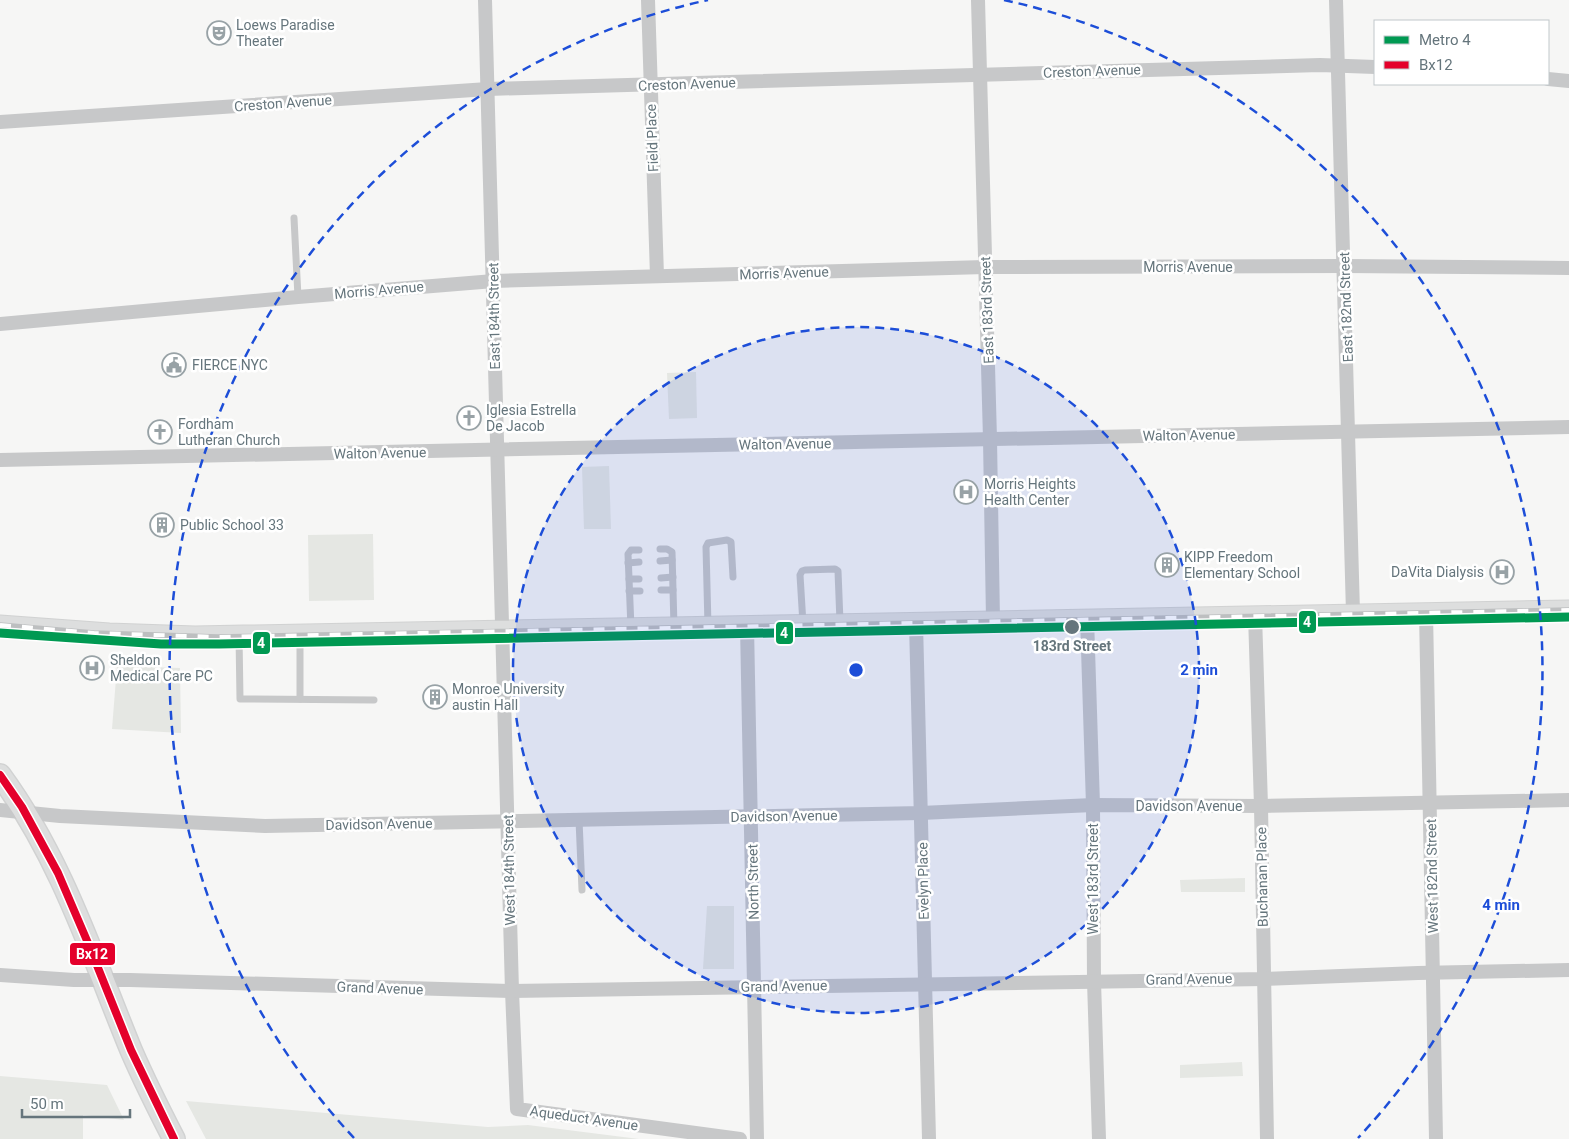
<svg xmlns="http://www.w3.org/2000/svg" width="1569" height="1139" viewBox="0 0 1569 1139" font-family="Roboto,sans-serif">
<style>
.green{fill:#e5e7e3}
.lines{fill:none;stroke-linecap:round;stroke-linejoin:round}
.secondary-casing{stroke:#d1d2d2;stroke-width:21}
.primary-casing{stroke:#d1d2d2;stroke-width:24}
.lane{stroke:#c7c8c9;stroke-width:7}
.street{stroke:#c7c8c9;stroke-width:14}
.secondary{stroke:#dddede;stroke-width:19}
.primary{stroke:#dddede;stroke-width:21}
.rail-casing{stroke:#bdbfc0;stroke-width:5.5}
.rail{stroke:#fff;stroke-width:4;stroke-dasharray:11;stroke-linecap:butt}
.bus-1-casing{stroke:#fff;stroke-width:11}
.bus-1{stroke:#e4002b;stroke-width:8}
.metro-1-casing{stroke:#fff;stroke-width:12}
.metro-1{stroke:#009952;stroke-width:9}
.ring{fill:none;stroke:#1d4ed8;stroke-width:2.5;stroke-dasharray:9 6}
.stop-dot{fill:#65757c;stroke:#fff;stroke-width:2}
.labels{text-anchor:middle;stroke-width:5;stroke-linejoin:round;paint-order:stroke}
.poi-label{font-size:14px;fill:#65757c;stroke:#fff;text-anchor:start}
.street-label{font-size:14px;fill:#65757c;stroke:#fff}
.stop-label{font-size:14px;font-weight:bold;fill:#65757c;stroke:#fff}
.centre{fill:#1d4ed8;stroke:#fff;stroke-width:2.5}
.ring-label{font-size:15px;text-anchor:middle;font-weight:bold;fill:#1d4ed8;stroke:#fff;stroke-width:5;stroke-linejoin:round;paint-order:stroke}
.line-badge{stroke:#fff;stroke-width:2}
.badge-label{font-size:14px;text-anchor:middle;font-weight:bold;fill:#fff}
</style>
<rect width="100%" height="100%" fill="#f6f6f5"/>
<g class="green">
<path d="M696 372 697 418 669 419 667 373Z"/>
<path d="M609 466 611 529H584L582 467Z"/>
<path d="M373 534 374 600 309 601 308 535Z"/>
<path d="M117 666 180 668 181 733 112 729Z"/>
<path d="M1245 878V892H1181L1180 880Z"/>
<path d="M707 906H734V969H703Z"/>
<path d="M1242 1062 1243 1076 1180 1078V1065Z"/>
<path d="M0 1076 107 1085 124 1120 83 1115V1139H0Z"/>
<path d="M186 1101 488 1127 528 1125 639 1139H206Z"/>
</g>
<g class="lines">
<g class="secondary-casing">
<path id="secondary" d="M0 625 109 633 195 636 1569 610"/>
</g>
<g class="primary-casing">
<path id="primary" d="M0 775C61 858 92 955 131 1050 144 1080 159 1110 174 1139"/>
</g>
<g class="lane">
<path d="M294 218 298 297"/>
<path d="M660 549H667L672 552 674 627"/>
<path d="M660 561 672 560"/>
<path d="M628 563 639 562"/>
<path d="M661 578 673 577"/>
<path d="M629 579H639"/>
<path d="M661 590H673"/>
<path d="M629 591H640"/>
<path d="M803 624 800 575 802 571 805 570 835 569 838 571 840 622"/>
<path d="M708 626 706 547 708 543 727 540 731 542 733 577"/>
<path d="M631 628 628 554 631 550H639"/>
<path d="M300 635V699"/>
<path d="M239 636 240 699 374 700"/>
<path d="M579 820 582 890"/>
</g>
<g class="street">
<path d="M485 0 512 991 517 1109 740 1139"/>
<path d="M648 0 657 276"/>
<path d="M978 0 990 439 993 620"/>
<path d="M1336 0 1353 613"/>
<path d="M1548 79 1569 81"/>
<path d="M0 122 488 89 1320 65 1375 67"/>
<path d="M0 324 298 297 494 281 985 267 1345 266 1569 268"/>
<path d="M0 460 1569 427"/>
<path d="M1426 612 1436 1139"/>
<path d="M1255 615 1261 806 1267 1139"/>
<path d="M1087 618 1093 805 1094 981 1099 1139"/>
<path d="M916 623 929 1139"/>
<path d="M747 626 757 1139"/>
<path d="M0 810 60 816 265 826 921 813 1093 805 1261 806 1569 800"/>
<path d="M0 975 74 980H130L512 991 1264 979 1418 973 1569 970"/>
</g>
<use href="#secondary" class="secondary"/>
<use href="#primary" class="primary"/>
<g class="rail-casing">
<path id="rail" d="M0 625 94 633 218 637 1569 610"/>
</g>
<use href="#rail" class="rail"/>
<g class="bus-1-casing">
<path id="bus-1" d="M0 775 22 807 58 873 88 943 131 1050 174 1139"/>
</g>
<use href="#bus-1" class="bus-1"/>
<g class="metro-1-casing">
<path id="metro-1" d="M0 633 161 644H219L1569 617"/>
</g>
<use href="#metro-1" class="metro-1"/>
</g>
<circle cx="856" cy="670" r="343" fill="#1d4ed8" fill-opacity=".12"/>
<g class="ring">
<circle cx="856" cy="670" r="343"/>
<path d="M354 1138A686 686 0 0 1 708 0M1004 0A686 686 0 0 1 1358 1138"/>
</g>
<defs>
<g id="theatre-ring" transform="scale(1.25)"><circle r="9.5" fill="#fff" stroke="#98a2a6" stroke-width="1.5"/><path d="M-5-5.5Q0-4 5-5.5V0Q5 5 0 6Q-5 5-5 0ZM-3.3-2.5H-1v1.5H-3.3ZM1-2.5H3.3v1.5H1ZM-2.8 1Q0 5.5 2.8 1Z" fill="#98a2a6"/></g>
<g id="civic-ring" transform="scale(1.25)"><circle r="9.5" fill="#fff" stroke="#98a2a6" stroke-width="1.5"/><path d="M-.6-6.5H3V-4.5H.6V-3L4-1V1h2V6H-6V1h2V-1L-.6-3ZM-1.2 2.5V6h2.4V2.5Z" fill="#98a2a6"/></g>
<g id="church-ring" transform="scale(1.25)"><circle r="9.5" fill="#fff" stroke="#98a2a6" stroke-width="1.5"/><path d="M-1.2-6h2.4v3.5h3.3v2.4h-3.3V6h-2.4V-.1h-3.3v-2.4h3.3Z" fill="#98a2a6"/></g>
<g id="hospital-ring" transform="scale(1.25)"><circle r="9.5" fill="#fff" stroke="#98a2a6" stroke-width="1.5"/><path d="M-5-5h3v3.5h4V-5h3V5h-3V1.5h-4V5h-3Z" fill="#98a2a6"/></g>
<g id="building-ring" transform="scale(1.25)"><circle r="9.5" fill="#fff" stroke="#98a2a6" stroke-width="1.5"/><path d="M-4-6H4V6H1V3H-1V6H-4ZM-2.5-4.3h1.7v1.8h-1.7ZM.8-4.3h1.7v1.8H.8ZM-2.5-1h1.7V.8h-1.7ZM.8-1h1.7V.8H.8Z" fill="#98a2a6"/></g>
</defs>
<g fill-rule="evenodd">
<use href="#theatre-ring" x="219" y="33"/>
<use href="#civic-ring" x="174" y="365"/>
<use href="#church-ring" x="469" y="418"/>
<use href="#church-ring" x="160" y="432"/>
<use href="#hospital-ring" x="966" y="492"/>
<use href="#building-ring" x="162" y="525"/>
<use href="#building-ring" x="1167" y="565"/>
<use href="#hospital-ring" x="1502" y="572"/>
<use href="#hospital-ring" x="92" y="668"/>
<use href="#building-ring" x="435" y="697"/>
</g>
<circle class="stop-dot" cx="1072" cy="627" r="8"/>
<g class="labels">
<g class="poi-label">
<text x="236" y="30">Loews Paradise<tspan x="236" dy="16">Theater</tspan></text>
<text x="192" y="370">FIERCE NYC</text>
<text x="486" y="415">Iglesia Estrella<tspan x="486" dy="16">De Jacob</tspan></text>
<text x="178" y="429">Fordham<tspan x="178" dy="16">Lutheran Church</tspan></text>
<text x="984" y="489">Morris Heights<tspan x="984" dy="16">Health Center</tspan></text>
<text x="180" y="530">Public School 33</text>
<text x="1184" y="562">KIPP Freedom<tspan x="1184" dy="16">Elementary School</tspan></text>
<text x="1484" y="577" text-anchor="end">DaVita Dialysis</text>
<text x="110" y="665">Sheldon<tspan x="110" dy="16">Medical Care PC</tspan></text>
<text x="452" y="694">Monroe University<tspan x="452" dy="16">austin Hall</tspan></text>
</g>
<g class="street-label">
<text transform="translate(1092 71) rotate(-2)" y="5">Creston Avenue</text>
<text transform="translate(687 84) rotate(-2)" y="5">Creston Avenue</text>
<text transform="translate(283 103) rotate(-4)" y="5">Creston Avenue</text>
<text transform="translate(652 138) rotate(-92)" y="5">Field Place</text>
<text x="1188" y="272">Morris Avenue</text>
<text transform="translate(784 273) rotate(-2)" y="5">Morris Avenue</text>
<text transform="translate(379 290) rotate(-5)" y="5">Morris Avenue</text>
<text transform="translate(1346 307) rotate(-92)" y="5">East 182nd Street</text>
<text transform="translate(987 310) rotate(-92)" y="5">East 183rd Street</text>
<text transform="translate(494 316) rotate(-91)" y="5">East 184th Street</text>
<text transform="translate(1189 435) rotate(-1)" y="5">Walton Avenue</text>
<text transform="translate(785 444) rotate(-1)" y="5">Walton Avenue</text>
<text transform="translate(380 453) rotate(-1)" y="5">Walton Avenue</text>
<text x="1189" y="811">Davidson Avenue</text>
<text transform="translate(784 816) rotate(-1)" y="5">Davidson Avenue</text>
<text transform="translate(379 824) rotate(-1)" y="5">Davidson Avenue</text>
<text transform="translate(509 870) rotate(-91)" y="5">West 184th Street</text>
<text transform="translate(1432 876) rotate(-91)" y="5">West 182nd Street</text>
<text transform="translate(1262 877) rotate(-91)" y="5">Buchanan Place</text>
<text transform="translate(1093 879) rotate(-90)" y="5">West 183rd Street</text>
<text transform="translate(923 881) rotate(-91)" y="5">Evelyn Place</text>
<text transform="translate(753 882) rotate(-91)" y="5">North Street</text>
<text transform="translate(1189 979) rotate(-1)" y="5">Grand Avenue</text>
<text transform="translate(784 986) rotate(-1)" y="5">Grand Avenue</text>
<text transform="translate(380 988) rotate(2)" y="5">Grand Avenue</text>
<text transform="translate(584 1118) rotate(8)" y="5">Aqueduct Avenue</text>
</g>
<g class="stop-label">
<text x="1072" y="651">183rd Street</text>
</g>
</g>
<circle cx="856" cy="670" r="8" class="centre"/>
<g class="ring-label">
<text x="1199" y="675">2 min</text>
<text x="1501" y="910">4 min</text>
</g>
<g class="line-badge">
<rect x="1298" y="610" width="19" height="24" rx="5" fill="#009952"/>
<rect x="775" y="621" width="19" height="24" rx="5" fill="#009952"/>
<rect x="252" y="631" width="19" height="24" rx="5" fill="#009952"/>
<rect x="69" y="942" width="47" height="24" rx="5" fill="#e4002b"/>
</g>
<g class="badge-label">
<text x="1307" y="627">4</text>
<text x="784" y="638">4</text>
<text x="261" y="648">4</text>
<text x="92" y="959">Bx12</text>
</g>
<rect x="1374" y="20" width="175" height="65" fill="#ffffff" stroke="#c1c8cb"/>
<rect x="1384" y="36" width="25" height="8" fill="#009952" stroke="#c1c8cb"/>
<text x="1419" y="45" font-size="15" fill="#65757c">Metro 4</text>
<rect x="1384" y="61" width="25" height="8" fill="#e4002b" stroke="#c1c8cb"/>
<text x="1419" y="70" font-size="15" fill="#65757c">Bx12</text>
<path d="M22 1109v8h108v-8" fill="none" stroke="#65757c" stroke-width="2.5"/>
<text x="30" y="1109" font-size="15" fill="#65757c" stroke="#ffffff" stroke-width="4" paint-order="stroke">50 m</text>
</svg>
